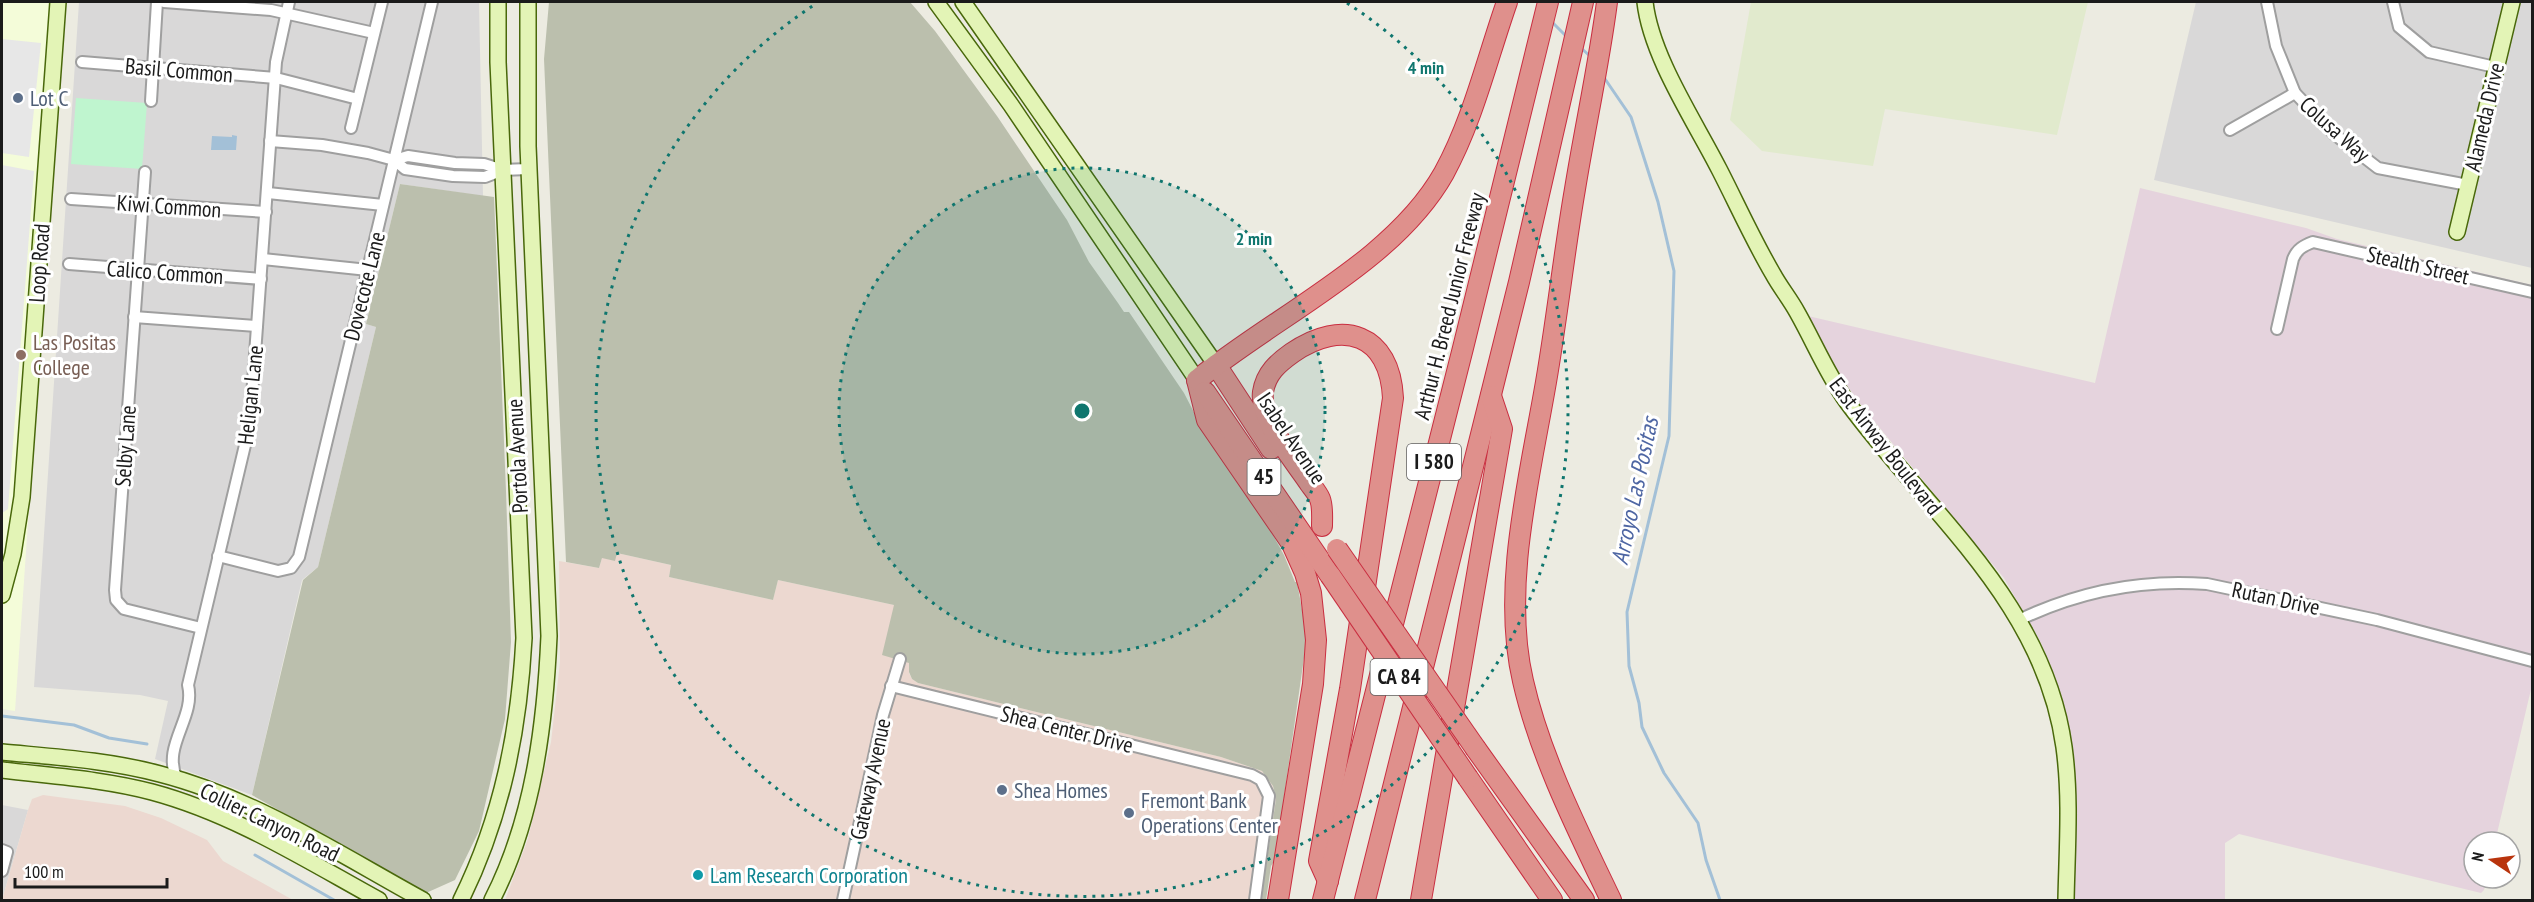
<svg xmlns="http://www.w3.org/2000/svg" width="2534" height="902" viewBox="0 0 2534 902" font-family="'PT Sans Narrow',sans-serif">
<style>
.residential{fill:#d9d8d8}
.commercial{fill:#ecd8d0}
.industrial{fill:#e5d3dd}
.education{fill:#f4fcd9}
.construction{fill:#bbbfad}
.farmland{fill:#e1eacd}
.park{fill:#bff5cf}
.parking{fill:#e7e7e7}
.water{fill:#a3c0d7}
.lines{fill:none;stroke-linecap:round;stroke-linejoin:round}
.stream{stroke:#a3c0d7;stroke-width:3}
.street-casing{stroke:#9f9f9f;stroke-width:14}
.secondary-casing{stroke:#49680b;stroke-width:18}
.highway-casing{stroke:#c92e40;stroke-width:22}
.street{stroke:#fff;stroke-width:10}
.secondary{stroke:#e3f4b6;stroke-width:15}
.highway{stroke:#df908c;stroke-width:20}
.highway-bridge-casing{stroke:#c92e40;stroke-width:22;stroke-linecap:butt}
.highway-bridge{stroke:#df908c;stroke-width:20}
.ring{fill:none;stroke:#0f766e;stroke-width:3;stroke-dasharray:3 6}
.service-dot{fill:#5c6f8a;stroke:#fff;stroke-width:2}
.education-dot{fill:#8d6e63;stroke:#fff;stroke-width:2}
.culture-dot{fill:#0f9aa8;stroke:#fff;stroke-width:2}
.labels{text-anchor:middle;stroke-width:6;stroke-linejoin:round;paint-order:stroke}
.shield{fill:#fff;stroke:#5f5f5f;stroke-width:1.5}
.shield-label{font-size:21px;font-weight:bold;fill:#1b1b1b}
.street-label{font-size:22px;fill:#1b1b1b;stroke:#fff}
.service-label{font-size:22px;fill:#4e5e75;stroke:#fff;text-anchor:start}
.education-label{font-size:22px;fill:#785e54;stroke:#fff;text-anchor:start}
.culture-label{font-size:22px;fill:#0d838f;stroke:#fff;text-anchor:start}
.water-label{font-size:24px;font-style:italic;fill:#4e66a3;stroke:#fff}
.centre{fill:#0f766e;stroke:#fff;stroke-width:3}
.ring-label{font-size:18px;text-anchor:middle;font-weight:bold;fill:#0f766e;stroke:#fff;stroke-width:6;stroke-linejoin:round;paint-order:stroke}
</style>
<rect width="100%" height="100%" fill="#ecebe1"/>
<g class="residential">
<path d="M79 2H479L483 196 400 184 366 324 376 327 318 567 302 580 252 795 155 759 168 701 140 695 34 687Z"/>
<path d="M2196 2H2532V268L2154 180Z"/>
<path d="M2 805 28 810 2 900Z"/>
</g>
<g class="commercial">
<path d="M617 553 671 565 669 577 773 600 778 580 894 605 909 663V673L912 679 918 683 1221 757 1262 771 1273 786 1276 799 1261 900H505L528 839 551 742 560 662 559 561 599 568 602 558Z"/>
<path d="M43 795 125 806 161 818 207 840 223 861 293 900H2L28 810 32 799Z"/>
</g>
<path class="industrial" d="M2140 188 2306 228 2337 239 2532 285V685L2495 842H2474V878H2487L2484 890 2481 893 2239 834 2225 843V900H2075V783L2067 723 2056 679 2040 641 2004 578 1864 409 1839 375 1808 316 2095 383Z"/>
<path class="education" d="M2 2H64L15 711 2 709Z"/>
<g class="construction">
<path d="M549 2H910L935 31 997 116 1067 220 1089 262 1118 303 1124 312H1129L1184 393 1201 426 1264 519 1284 555 1295 582H1297L1305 626V651L1275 860 1271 866 1266 900H1261L1276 799 1273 786 1262 771 1221 757 918 683 912 679 909 672V663L882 655 894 605 778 580 773 600 669 577 671 565 617 553 615 561 602 558 599 568 566 562 544 59Z"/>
<path d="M400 184 494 197 506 491 511 642 505 719 479 831 455 880 426 893 252 795 303 580 318 567 376 327 366 324Z"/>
</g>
<path class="farmland" d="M1751 2H2088L2057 135 1885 109 1873 166 1762 151 1730 120Z"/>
<path class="park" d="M76 98 147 103 142 169 71 164Z"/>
<g class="parking">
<path d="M2 39 41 43 29 157 2 153Z"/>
<path d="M2 165 34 171 8 509 2 513Z"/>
</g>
<path class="water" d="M232 135 237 136 236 150H211L212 136 232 137Z"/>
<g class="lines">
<g class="stream">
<path d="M1552 22 1566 36"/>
<path d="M1581 48 1591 57"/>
<path d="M1603 76 1631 117 1658 202 1674 271 1669 436 1627 612 1629 666 1639 703 1642 727 1664 773 1698 823 1706 860 1720 900"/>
<path d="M2 716 74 725 109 738 147 744"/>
<path d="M255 855 334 900"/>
</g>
<g class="street-casing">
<g id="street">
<path d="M164 2 271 10 374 33"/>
<path d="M2267 2 2276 46 2295 93 2334 134 2378 168 2468 185"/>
<path d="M2393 2 2399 27 2429 52 2495 67"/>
<path d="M82 62 276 78 358 99"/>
<path d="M151 101 157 2"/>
<path d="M351 128 382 2"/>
<path d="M2230 130 2295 93"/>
<path d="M270 141 322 145 368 153 394 160 405 169 453 176 485 177 503 170"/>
<path d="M394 160 408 156 455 163 484 164 503 170 529 169"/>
<path d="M145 172 115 590 116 600 124 609 201 628"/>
<path d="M268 193 383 205"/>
<path d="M71 199 266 212"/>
<path d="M263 259 368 270"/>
<path d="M69 264 261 279"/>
<path d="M134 317 257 326"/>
<path d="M2277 329 2293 259C2297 249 2303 246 2313 242L2532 292"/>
<path d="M218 556 278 571 291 568 299 557 432 2"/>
<path d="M2019 620C2079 591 2140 579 2207 584L2377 620 2532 661"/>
<path d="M891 686 1252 775 1261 780 1269 796 1255 900"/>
<path d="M177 779C161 746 196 718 188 685L250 424 276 62 289 2"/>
<path d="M2 850 7 852 2 871"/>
<path d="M843 900 883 715 900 659"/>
</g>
</g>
<g class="secondary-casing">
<g id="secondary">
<path d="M936 2 1011 105 1197 380"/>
<path d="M963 2 1216 365"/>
<path d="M1645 2C1651 56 1694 120 1719 169 1737 204 1753 240 1773 274 1780 287 1790 299 1797 312 1814 342 1827 374 1847 402 1928 513 2044 602 2064 747 2071 798 2067 850 2066 900"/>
<path d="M2457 232 2512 2"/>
<path d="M2 595 13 554 22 497 58 2"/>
<path d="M2 752C54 757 108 760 160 774 254 798 339 854 423 900"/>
<path d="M2 770C51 776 103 779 152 792 234 814 306 860 379 900"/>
<path d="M461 900C502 817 519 731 524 638L498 62V2"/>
<path d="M492 900C533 820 545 726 549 636L528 146V2"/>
</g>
</g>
<g class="highway-casing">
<g id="highway">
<path d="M1607 2C1599 64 1585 127 1575 189 1564 253 1557 318 1546 382 1530 476 1501 587 1523 681 1540 756 1578 831 1611 900"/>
<path d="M1216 365 1271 449"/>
<path d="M1197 380 1207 420 1292 544 1305 573 1311 593 1316 640 1313 684 1278 900"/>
<path d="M1197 380C1275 316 1394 262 1444 173 1473 120 1487 59 1507 2"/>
<path d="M1205 392 1330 575"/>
<path d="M1322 526C1322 518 1323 507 1320 499 1318 494 1313 488 1310 484 1295 461 1259 420 1263 392 1266 373 1278 363 1292 353 1343 318 1390 334 1393 398L1350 689 1319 861 1328 881"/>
<path d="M1476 749 1584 900"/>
<path d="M1468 778 1552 900"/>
<path d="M1323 900 1463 348 1548 2"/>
<path d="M1365 900 1519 282 1583 2"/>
<path d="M1421 900 1502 429 1491 396"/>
</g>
</g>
<use href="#street" class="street"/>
<use href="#secondary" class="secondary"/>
<use href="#highway" class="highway"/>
<g class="highway-bridge-casing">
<g id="highway-bridge">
<path d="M1337 549 1476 749"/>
<path d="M1330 575 1468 778"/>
</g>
</g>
<use href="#highway-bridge" class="highway-bridge"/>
</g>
<circle cx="1082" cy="411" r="243" fill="#0f766e" fill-opacity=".12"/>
<g class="ring">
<circle cx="1082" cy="411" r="243"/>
<path d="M1347 3A486 486 0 1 1 817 3"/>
</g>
<g class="service-dot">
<circle cx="18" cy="98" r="6"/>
<circle cx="1002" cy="790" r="6"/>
<circle cx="1129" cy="813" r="6"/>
</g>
<circle class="education-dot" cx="21" cy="355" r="6"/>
<circle class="culture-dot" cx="698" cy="875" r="6"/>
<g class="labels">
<g class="shield">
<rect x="1407" y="444" width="54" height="36" rx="4.5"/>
<rect x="1247.5" y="459" width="33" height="36" rx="4.5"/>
<rect x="1370.5" y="659" width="57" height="36" rx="4.5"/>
</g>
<g class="shield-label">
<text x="1434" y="469">I 580</text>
<text x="1264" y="484">45</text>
<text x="1399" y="684">CA 84</text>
</g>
<g class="street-label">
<text transform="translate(179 70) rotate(5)" y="8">Basil Common</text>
<text transform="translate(2484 117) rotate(-77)" y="8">Alameda Drive</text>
<text transform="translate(2335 129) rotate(42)" y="8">Colusa Way</text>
<text transform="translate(169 206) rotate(4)" y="8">Kiwi Common</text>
<text transform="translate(39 263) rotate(-86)" y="8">Loop Road</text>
<text transform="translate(2418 265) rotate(13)" y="8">Stealth Street</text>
<text transform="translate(165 272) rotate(4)" y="8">Calico Common</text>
<text transform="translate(364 286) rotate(-76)" y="8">Dovecote Lane</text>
<text transform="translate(1449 306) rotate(-76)" y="8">Arthur H. Breed Junior Freeway</text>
<text transform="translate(250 395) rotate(-84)" y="8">Heligan Lane</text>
<text transform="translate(1292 438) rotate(56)" y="8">Isabel Avenue</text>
<text transform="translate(125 446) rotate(-86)" y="8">Selby Lane</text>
<text transform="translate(1886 446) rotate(52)" y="8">East Airway Boulevard</text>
<text transform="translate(517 456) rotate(-93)" y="8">Portola Avenue</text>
<text transform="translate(2276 598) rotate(12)" y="8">Rutan Drive</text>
<text transform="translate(1067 729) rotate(14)" y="8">Shea Center Drive</text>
<text transform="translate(870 779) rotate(-78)" y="8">Gateway Avenue</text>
<text transform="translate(270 822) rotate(26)" y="8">Collier Canyon Road</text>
</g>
<g class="service-label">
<text x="30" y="106">Lot C</text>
<text x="1014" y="798">Shea Homes</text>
<text x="1141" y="808">Fremont Bank<tspan x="1141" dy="25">Operations Center</tspan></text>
</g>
<g class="education-label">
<text x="33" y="350">Las Positas<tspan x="33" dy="25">College</tspan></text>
</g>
<g class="culture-label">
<text x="710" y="883">Lam Research Corporation</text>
</g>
<g class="water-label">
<text transform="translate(1635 491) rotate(-78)" y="8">Arroyo Las Positas</text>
</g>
</g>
<circle cx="1082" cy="411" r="9" class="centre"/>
<g class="ring-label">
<text x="1426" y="74">4 min</text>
<text x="1254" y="245">2 min</text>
</g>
<rect width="2534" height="902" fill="none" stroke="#1b1b1b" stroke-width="6"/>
<g transform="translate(2492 860) rotate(283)"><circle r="28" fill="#ffffff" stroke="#a4a4a4" stroke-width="1.5"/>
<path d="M0-4.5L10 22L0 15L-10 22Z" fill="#b9340d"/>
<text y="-9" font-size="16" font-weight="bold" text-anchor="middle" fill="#1b1b1b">N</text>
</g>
<path d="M15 878v9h152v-9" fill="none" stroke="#1b1b1b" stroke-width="3"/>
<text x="24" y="878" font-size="18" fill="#1b1b1b" stroke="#ffffff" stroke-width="4.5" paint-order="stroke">100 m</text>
</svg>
